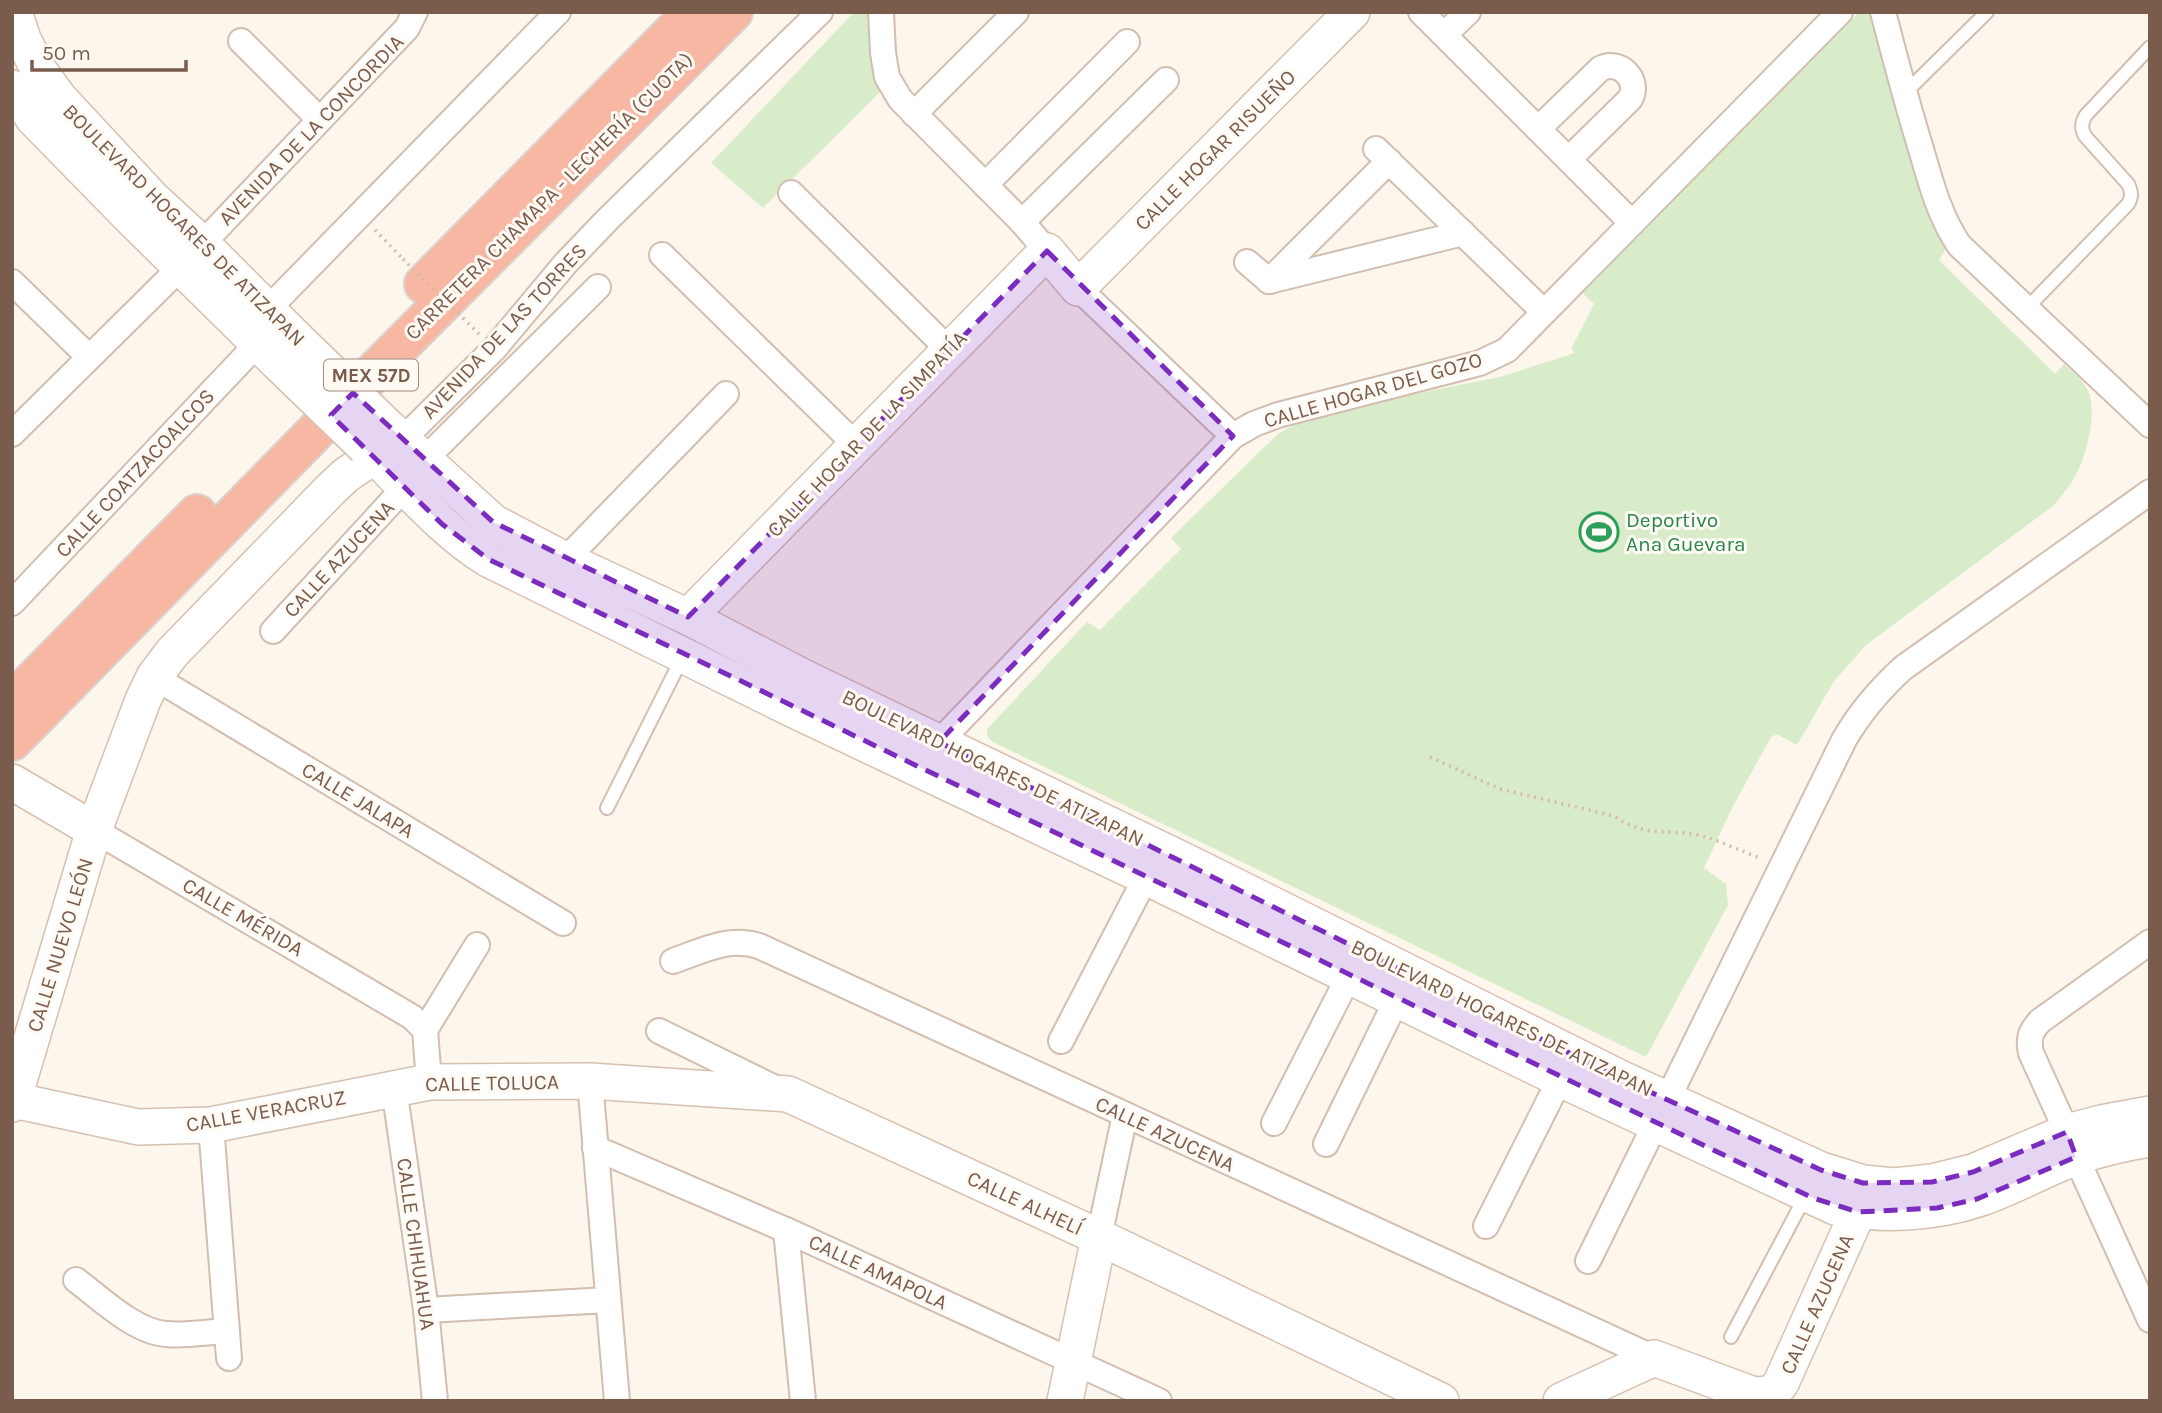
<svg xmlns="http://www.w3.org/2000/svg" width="2162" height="1413" viewBox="0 0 2162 1413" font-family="Karla,sans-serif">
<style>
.green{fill:#d8ecc9}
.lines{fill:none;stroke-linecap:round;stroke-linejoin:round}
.lane-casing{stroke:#d1beb0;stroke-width:16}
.street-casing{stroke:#d1beb0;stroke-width:28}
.secondary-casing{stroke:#d6c0b0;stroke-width:38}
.highway-casing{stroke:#dad1cd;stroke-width:42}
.path{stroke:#d9b8a5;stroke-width:3.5;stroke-dasharray:2 5;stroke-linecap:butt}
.lane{stroke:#fff;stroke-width:12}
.street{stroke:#fff;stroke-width:24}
.secondary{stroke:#fff;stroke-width:35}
.highway{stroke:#f7b7a3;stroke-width:38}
.secondary-bridge-casing{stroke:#d6c0b0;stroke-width:38;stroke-linecap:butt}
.path-bridge{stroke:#d9b8a5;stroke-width:3.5;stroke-dasharray:2 5;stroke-linecap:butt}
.secondary-bridge{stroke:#fff;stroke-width:35}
.marked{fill:#7b2cbf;fill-opacity:0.2;stroke:#7b2cbf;stroke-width:5;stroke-dasharray:14 9;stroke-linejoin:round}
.labels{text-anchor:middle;stroke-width:6;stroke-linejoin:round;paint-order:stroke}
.shield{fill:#fffaf3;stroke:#a28b7f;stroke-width:2}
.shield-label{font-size:19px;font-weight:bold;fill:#7a5c4d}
.street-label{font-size:21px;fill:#7a5c4d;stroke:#fffaf3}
.leisure-label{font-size:21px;fill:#27864d;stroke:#fffaf3;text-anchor:start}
</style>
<rect width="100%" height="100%" fill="#fdf6ec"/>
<g class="green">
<path d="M854 12H875L882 90 763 208 711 163Z"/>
<path d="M1859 12H1872L1922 201 1936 233 1947 247 1939 260 2055 374 2064 364C2072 372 2082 379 2087 389 2099 410 2086 459 2073 480 2067 489 2060 498 2053 506L1866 645 1834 681 1797 745 1778 735H1775L1771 737 1731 810 1704 868 1726 884 1728 905 1646 1057 993 742C988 738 985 735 988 728L1087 622 1100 630 1181 549 1171 538 1278 434 1296 424 1388 399 1500 377 1575 353 1571 349 1594 304 1583 293Z"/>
</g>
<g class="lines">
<g class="lane-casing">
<g id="lane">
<path d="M1905 93 1987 12"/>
<path d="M2026 309 2128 204C2132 197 2132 192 2128 184L2085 136C2081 128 2081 123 2086 115L2150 47"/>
<path d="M607 808 682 658"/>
<path d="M1731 1337 1806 1195"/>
</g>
</g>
<g class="street-casing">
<g id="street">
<path d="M881 12 883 53 887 77 900 99 1022 222 1047 251"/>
<path d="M1421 12 1632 223"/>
<path d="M1883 12C1895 58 1907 104 1921 149 1931 183 1939 215 1959 245L2150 425"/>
<path d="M1444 35 1468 12"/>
<path d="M241 41 319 119"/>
<path d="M914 114 1016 12"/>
<path d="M1538 129 1600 69C1619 58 1641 80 1630 99L1569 159"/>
<path d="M1376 149 1544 312"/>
<path d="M985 185 1127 42"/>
<path d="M791 193 949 350"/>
<path d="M1022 222 1166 80"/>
<path d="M202 244 407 28 415 12"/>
<path d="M662 255 856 445"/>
<path d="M1247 262 1269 281"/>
<path d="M1269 281 1463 233"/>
<path d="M1269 281 1389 161"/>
<path d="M12 282 89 357"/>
<path d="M1078 288 1233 436"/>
<path d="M268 309 558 12"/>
<path d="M12 434 181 267"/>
<path d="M391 447 402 440 494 349 565 264 608 219 820 12"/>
<path d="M424 460 598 287"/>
<path d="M565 560 726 394"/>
<path d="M12 603 258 343"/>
<path d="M273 631 405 487"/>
<path d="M154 677 563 923"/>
<path d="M939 742 1233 436 1254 424 1278 415 1480 363 1507 350 1840 12"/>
<path d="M94 830 412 1017 425 1030 429 1082"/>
<path d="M2150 942 2040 1021C2030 1032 2028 1039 2031 1053L2067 1132 2076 1157 2150 1320"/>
<path d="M673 961C702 951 729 936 759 946L1654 1358"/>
<path d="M425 1030 477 945"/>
<path d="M659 1031 775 1088"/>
<path d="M1061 1041 1146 877"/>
<path d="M590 1081 617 1401"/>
<path d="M394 1088 426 1310 435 1401"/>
<path d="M1274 1123 1349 976"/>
<path d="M211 1125 229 1358"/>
<path d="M1326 1144 1397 999"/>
<path d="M595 1148 786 1230 1159 1401"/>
<path d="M1486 1226 1560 1079"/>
<path d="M786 1230 803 1401"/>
<path d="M1099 1237 1125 1115"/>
<path d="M1588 1261 1844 740C1860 712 1879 690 1903 668L2150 492"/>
<path d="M76 1280C100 1298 135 1332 166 1334 185 1336 207 1332 227 1331"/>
<path d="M426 1310 608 1300"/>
</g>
</g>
<g class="secondary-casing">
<g id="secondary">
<path d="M14 12 23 39 38 69 59 98 151 197 202 244 298 340"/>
<path d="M12 88 34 119 131 218 277 362"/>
<path d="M388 427 493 522 565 560 688 617 803 677 1193 865 1622 1079 1821 1170 1863 1183 1894 1186 1932 1182 1973 1172 2067 1132 2101 1123 2150 1114"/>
<path d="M365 447C405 485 440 529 488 559L790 708 1146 877 1560 1079 1835 1207C1881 1216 1933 1214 1978 1199 2012 1188 2043 1169 2077 1157 2101 1148 2125 1143 2150 1139"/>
<path d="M688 617 1047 251 1078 288 1352 12"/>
<path d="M12 782 94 830"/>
<path d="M13 1100 138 1127 211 1125 429 1082 590 1081 788 1094 1099 1237 1441 1401"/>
<path d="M12 1104 94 830 143 700 154 677 172 653 331 489 346 475 374 456"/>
<path d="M1065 1401 1099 1237"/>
<path d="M1561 1401 1654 1358 1754 1395 1772 1394 1781 1383 1858 1212"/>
</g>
</g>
<g class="highway-casing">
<g id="highway">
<path d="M424 284 693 12"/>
<path d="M12 702 197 514"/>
<path d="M12 741 374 372 733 12"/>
</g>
</g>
<g class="path">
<path d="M375 230 403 259"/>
<path d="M1430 757 1500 789 1614 816C1646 838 1665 828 1698 835 1719 840 1740 851 1760 858"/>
</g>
<use href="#lane" class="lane"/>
<use href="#street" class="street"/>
<use href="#secondary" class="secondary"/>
<use href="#highway" class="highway"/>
<g class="secondary-bridge-casing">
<g id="secondary-bridge">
<path d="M298 340 388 427"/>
<path d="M277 362 365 447"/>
</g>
</g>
<path class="path-bridge" d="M403 259 479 334"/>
<use href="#secondary-bridge" class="secondary-bridge"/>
</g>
<path class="marked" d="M1047 251 1233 436 939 742 1622 1079 1821 1170 1863 1183 1932 1182 1973 1172 2067 1132 2076 1157 1977 1199 1937 1208 1858 1212 1813 1198 488 559 442 524 331 415 353 393 493 522 688 617Z"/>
<defs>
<g id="stadium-ring" transform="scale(2.0125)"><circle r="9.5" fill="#fffaf3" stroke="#2e9e5b" stroke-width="1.5"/><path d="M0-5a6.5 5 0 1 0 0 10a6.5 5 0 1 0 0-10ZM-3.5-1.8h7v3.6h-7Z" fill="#2e9e5b"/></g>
</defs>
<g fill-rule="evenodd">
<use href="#stadium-ring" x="1599" y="532"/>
</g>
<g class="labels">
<rect class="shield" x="324" y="359.5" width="94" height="31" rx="5"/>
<g class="shield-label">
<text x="371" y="382">MEX 57D</text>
</g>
<g class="street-label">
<text transform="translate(311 130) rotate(-46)" y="7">AVENIDA DE LA CONCORDIA</text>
<text transform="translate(1215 150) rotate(-45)" y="7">CALLE HOGAR RISUEÑO</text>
<text transform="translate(549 196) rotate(-45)" y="7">CARRETERA CHAMAPA - LECHERÍA (CUOTA)</text>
<text transform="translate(184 225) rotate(45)" y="7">BOULEVARD HOGARES DE ATIZAPAN</text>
<text transform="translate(504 331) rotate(-47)" y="7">AVENIDA DE LAS TORRES</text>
<text transform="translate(1373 390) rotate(-16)" y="7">CALLE HOGAR DEL GOZO</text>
<text transform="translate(867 434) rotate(-46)" y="7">CALLE HOGAR DE LA SIMPATÍA</text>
<text transform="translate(135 473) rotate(-47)" y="7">CALLE COATZACOALCOS</text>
<text transform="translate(339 559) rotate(-47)" y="7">CALLE AZUCENA</text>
<text transform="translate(993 768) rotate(26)" y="7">BOULEVARD HOGARES DE ATIZAPAN</text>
<text transform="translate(358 800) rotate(31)" y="7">CALLE JALAPA</text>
<text transform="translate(243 917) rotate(30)" y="7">CALLE MÉRIDA</text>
<text transform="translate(60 945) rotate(-73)" y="7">CALLE NUEVO LEÓN</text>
<text transform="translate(1502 1018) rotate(26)" y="7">BOULEVARD HOGARES DE ATIZAPAN</text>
<text transform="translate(492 1083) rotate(-1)" y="7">CALLE TOLUCA</text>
<text transform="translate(266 1111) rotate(-10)" y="7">CALLE VERACRUZ</text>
<text transform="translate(1165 1134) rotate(25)" y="7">CALLE AZUCENA</text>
<text transform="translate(1025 1203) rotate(25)" y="7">CALLE ALHELÍ</text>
<text transform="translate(416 1244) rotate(82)" y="7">CALLE CHIHUAHUA</text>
<text transform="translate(878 1272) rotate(25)" y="7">CALLE AMAPOLA</text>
<text transform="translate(1817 1304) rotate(-66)" y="7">CALLE AZUCENA</text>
</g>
<g class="leisure-label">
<text x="1626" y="527">Deportivo<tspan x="1626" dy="24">Ana Guevara</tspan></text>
</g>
</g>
<rect width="2162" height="1413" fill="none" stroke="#7a5c4d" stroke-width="28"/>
<path d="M32 60v10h154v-10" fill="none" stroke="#7a5c4d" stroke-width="3.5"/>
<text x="42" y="60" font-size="21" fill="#7a5c4d" stroke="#fffaf3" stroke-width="5" paint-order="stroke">50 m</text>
</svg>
